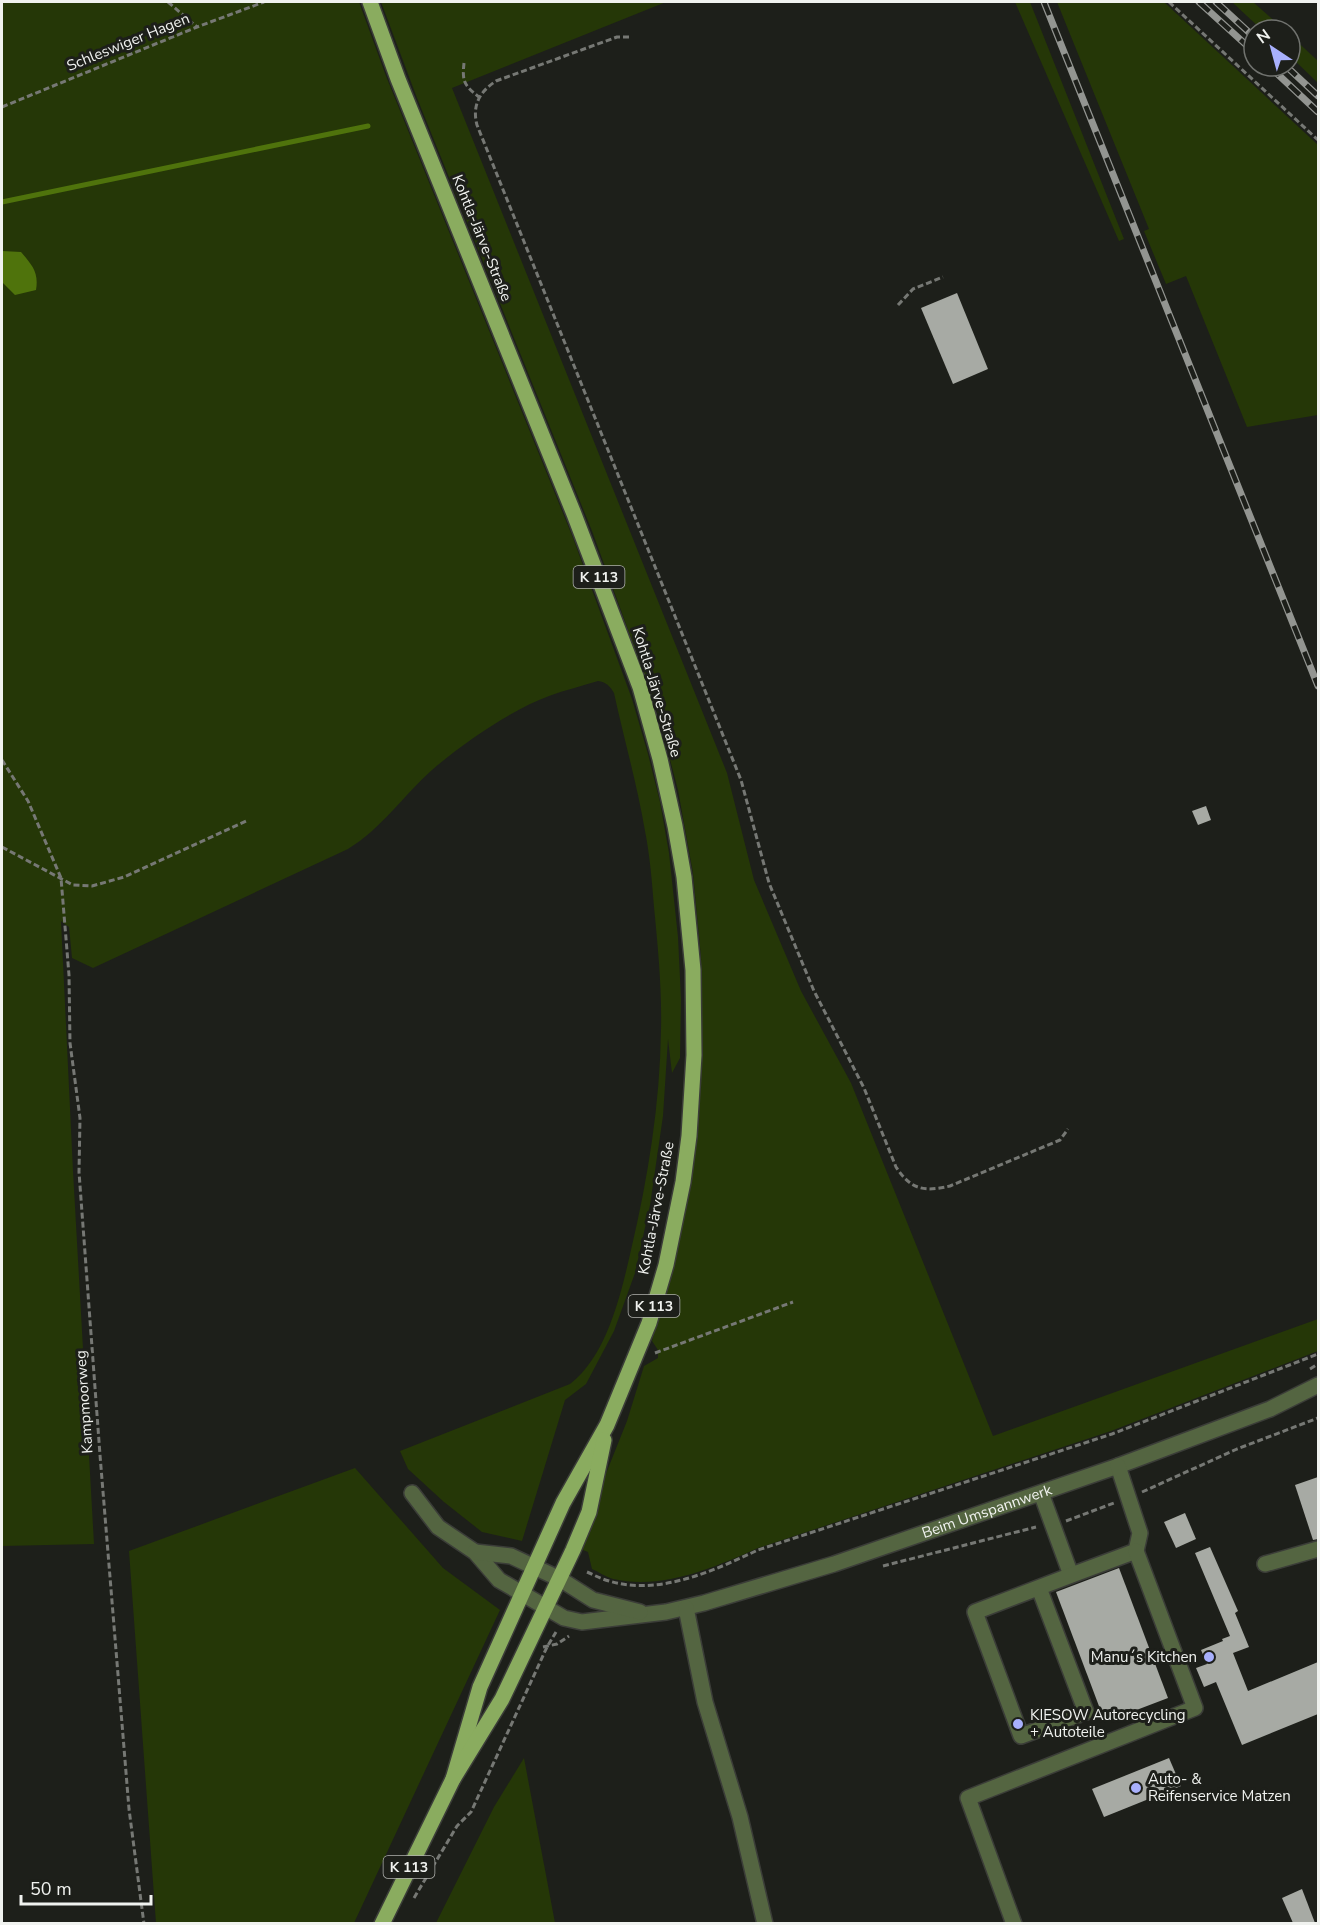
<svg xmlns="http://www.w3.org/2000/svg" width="1320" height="1925" viewBox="0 0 1320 1925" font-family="'Nunito Sans',sans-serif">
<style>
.green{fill:#253707}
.water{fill:#4f730c}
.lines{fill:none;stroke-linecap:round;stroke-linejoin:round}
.stream{stroke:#4f730c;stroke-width:5}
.building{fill:#a7aaa4}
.minor-casing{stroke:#3b3d38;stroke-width:18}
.major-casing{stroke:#3b3d38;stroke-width:18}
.path{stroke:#767874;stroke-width:3;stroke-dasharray:6 3;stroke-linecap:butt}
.minor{stroke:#546541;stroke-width:15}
.major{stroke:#8aac5f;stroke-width:15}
.rail-casing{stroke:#939591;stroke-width:7}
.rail{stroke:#1d1f1a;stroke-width:4.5;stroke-dasharray:14;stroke-linecap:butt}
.poi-dot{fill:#a8b0fc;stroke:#1d1f1a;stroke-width:2}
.labels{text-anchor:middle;stroke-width:6;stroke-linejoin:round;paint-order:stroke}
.shield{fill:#1d1f1a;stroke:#b1b3af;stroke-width:1.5}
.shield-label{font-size:14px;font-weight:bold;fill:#f0f2ef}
.street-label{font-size:15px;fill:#f0f2ef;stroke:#1d1f1a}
.poi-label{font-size:15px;fill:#f0f2ef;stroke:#1d1f1a;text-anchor:start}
</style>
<rect width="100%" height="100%" fill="#1d1f1a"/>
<g class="green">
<path d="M2 2H359L386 76 573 538 632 699 648 754 660 802 669 853 678 937 681 999 680 1058 672 1073 668 1039 663 1116 650 1205 635 1273 614 1331 586 1384 565 1400 522 1541 482 1532 444 1502 408 1469 400 1451 570 1384C607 1356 621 1294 631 1250 648 1178 660 1104 661 1030 662 989 658 948 654 907 652 882 650 856 645 831 637 784 624 739 614 693 610 686 606 682 598 681 582 686 565 690 549 696 511 710 463 743 432 770 403 796 381 829 348 849L93 968 72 958 69 927 61 921 73 1171 94 1544 2 1546Z"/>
<path d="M381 2H666L452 88 727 773 754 880 801 991 851 1083 993 1436 1318 1319V1351L1111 1431 758 1548C713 1568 663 1590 613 1579 606 1577 599 1572 592 1569L588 1552 578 1548 581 1536 627 1421 644 1366 658 1358V1350L652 1341 678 1242 690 1182 699 1114 702 1040 701 957 693 873 678 790 656 706 592 531 417 98Z"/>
<path d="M1015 2H1030L1124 239 1119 241Z"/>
<path d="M1057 2H1164L1318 145V415L1247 427 1186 276 1166 284 1144 231 1149 229Z"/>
<path d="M1232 2H1253L1285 30H1262Z"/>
<path d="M1290 35 1318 61V83L1290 56Z"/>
<path d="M355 1468 443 1568 500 1610 354 1923H156L129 1551Z"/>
<path d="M524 1758 555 1923H436L494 1807Z"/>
</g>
<path class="water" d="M2 251 21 252C32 265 39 272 36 290L15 295 2 282Z"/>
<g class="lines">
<path class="stream" d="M2 202 368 126"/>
</g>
<g class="building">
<path d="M957 293 988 369 953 384 921 308Z"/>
<path d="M1206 806 1211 820 1198 825 1192 811Z"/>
<path d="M1318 1477V1539L1313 1540 1295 1485Z"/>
<path d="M1185 1513 1196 1539 1176 1548 1164 1522Z"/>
<path d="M1210 1547 1238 1611 1235 1613 1249 1647 1233 1653 1248 1691 1318 1662V1714L1242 1745 1216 1682 1204 1687 1196 1668 1207 1664 1201 1650 1223 1641 1222 1639 1230 1636 1195 1553Z"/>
<path d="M1119 1568 1168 1698 1105 1722 1056 1592Z"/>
<path d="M1169 1758 1181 1786 1104 1817 1092 1789Z"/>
<path d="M1302 1889 1315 1923H1293L1282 1898Z"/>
</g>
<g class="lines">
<g class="minor-casing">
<g id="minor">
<path id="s1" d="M412 1493 438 1527 475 1552 499 1580 564 1618 582 1622 666 1612 704 1603 834 1564 1118 1466 1270 1409 1318 1385"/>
<path d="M1041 1493 1071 1575"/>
<path d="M475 1552 511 1556 560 1579 593 1600 640 1612"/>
<path d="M1265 1564 1318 1549"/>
<path d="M1039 1588 1086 1712 1021 1736 975 1612C1009 1599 1043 1586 1077 1573L1136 1551 1140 1533 1118 1466"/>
<path d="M686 1608 705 1702 740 1817 765 1924"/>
<path d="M1014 1924 968 1798 1195 1708 1136 1551"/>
</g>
</g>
<g class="major-casing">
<g id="major">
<path d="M370 2 398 79 574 514 640 687 660 759 675 826 684 877 693 970 694 1055 689 1136 683 1182 666 1265 649 1323 607 1425 563 1503 480 1687 453 1779"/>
<path d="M382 1924 453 1779 502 1699 573 1550 589 1512 604 1440"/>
</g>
</g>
<g class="path">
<path d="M168 2 197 27"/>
<path d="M1169 2 1318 140"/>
<path d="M629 37H617L496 81C479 92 472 106 477 125L741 780 769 883 814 991 864 1088 896 1167C911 1190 924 1192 950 1186L1060 1140 1068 1129"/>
<path d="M464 63C462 82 464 85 479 97"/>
<path d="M2 107 197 27 264 2"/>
<path d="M898 305 913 289 943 277"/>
<path d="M2 760 28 801 61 878 69 975 70 1043 80 1118 79 1172 100 1455 129 1809 144 1924"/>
<path d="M2 847 73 885 92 886 124 877 246 821"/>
<path d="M655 1353 793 1302"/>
<path d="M1310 1369 1318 1364"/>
<path d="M1142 1492 1237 1449 1318 1418"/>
<path d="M1066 1521 1114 1503"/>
<path d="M883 1566 1036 1527"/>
<path d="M587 1572C594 1575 601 1579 609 1581 659 1596 713 1571 758 1550L1112 1434 1318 1354"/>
<path d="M543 1647 557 1644 569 1636"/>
<path d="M414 1898 457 1826 471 1812 547 1647 556 1632"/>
</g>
<use href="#minor" class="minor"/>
<use href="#major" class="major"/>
<g class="rail-casing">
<g id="rail">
<path d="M1044 2 1318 686"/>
<path d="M1199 2 1254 52"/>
<path d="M1216 2 1254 37"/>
<path d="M1269 66 1318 112"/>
<path d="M1286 66 1318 96"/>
</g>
</g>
<use href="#rail" class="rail"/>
</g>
<g class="poi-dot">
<circle cx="1209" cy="1657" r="6"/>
<circle cx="1018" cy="1724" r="6"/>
<circle cx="1136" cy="1788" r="6"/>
</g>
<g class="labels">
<g class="shield">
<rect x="573.5" y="566" width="51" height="22" rx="4.5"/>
<rect x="628.5" y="1295" width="51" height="22" rx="4.5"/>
<rect x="383.5" y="1856" width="51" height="22" rx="4.5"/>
</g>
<g class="shield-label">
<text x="599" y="582">K 113</text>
<text x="654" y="1311">K 113</text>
<text x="409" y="1872">K 113</text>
</g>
<g class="street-label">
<text transform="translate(128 42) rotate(-22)" y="5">Schleswiger Hagen</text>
<text transform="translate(482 238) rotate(68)" y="5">Kohtla-Järve-Straße</text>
<text transform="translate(657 692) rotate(73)" y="5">Kohtla-Järve-Straße</text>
<text transform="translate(656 1208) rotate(-79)" y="5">Kohtla-Järve-Straße</text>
<text transform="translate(84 1402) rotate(-94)" y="5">Kampmoorweg</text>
<text dy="5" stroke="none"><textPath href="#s1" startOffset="639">Beim Umspannwerk</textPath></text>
</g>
<g class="poi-label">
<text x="1197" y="1662" text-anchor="end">Manu´s Kitchen</text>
<text x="1030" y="1720">KIESOW Autorecycling<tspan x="1030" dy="17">+ Autoteile</tspan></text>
<text x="1148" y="1784">Auto- &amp;<tspan x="1148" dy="17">Reifenservice Matzen</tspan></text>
</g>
</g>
<rect width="1320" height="1925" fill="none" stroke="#f0f2ef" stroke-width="6"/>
<g transform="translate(1272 48) rotate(324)"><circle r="28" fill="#1d1f1a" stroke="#71736f" stroke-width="1.5"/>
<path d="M0-4.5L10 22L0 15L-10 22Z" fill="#a8b0fc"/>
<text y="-9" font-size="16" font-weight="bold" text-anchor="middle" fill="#f0f2ef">N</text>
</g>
<path d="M21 1895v9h130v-9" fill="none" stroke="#f0f2ef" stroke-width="3"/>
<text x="30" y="1895" font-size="18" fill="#f0f2ef" stroke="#1d1f1a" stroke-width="4.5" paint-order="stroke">50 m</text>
</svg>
